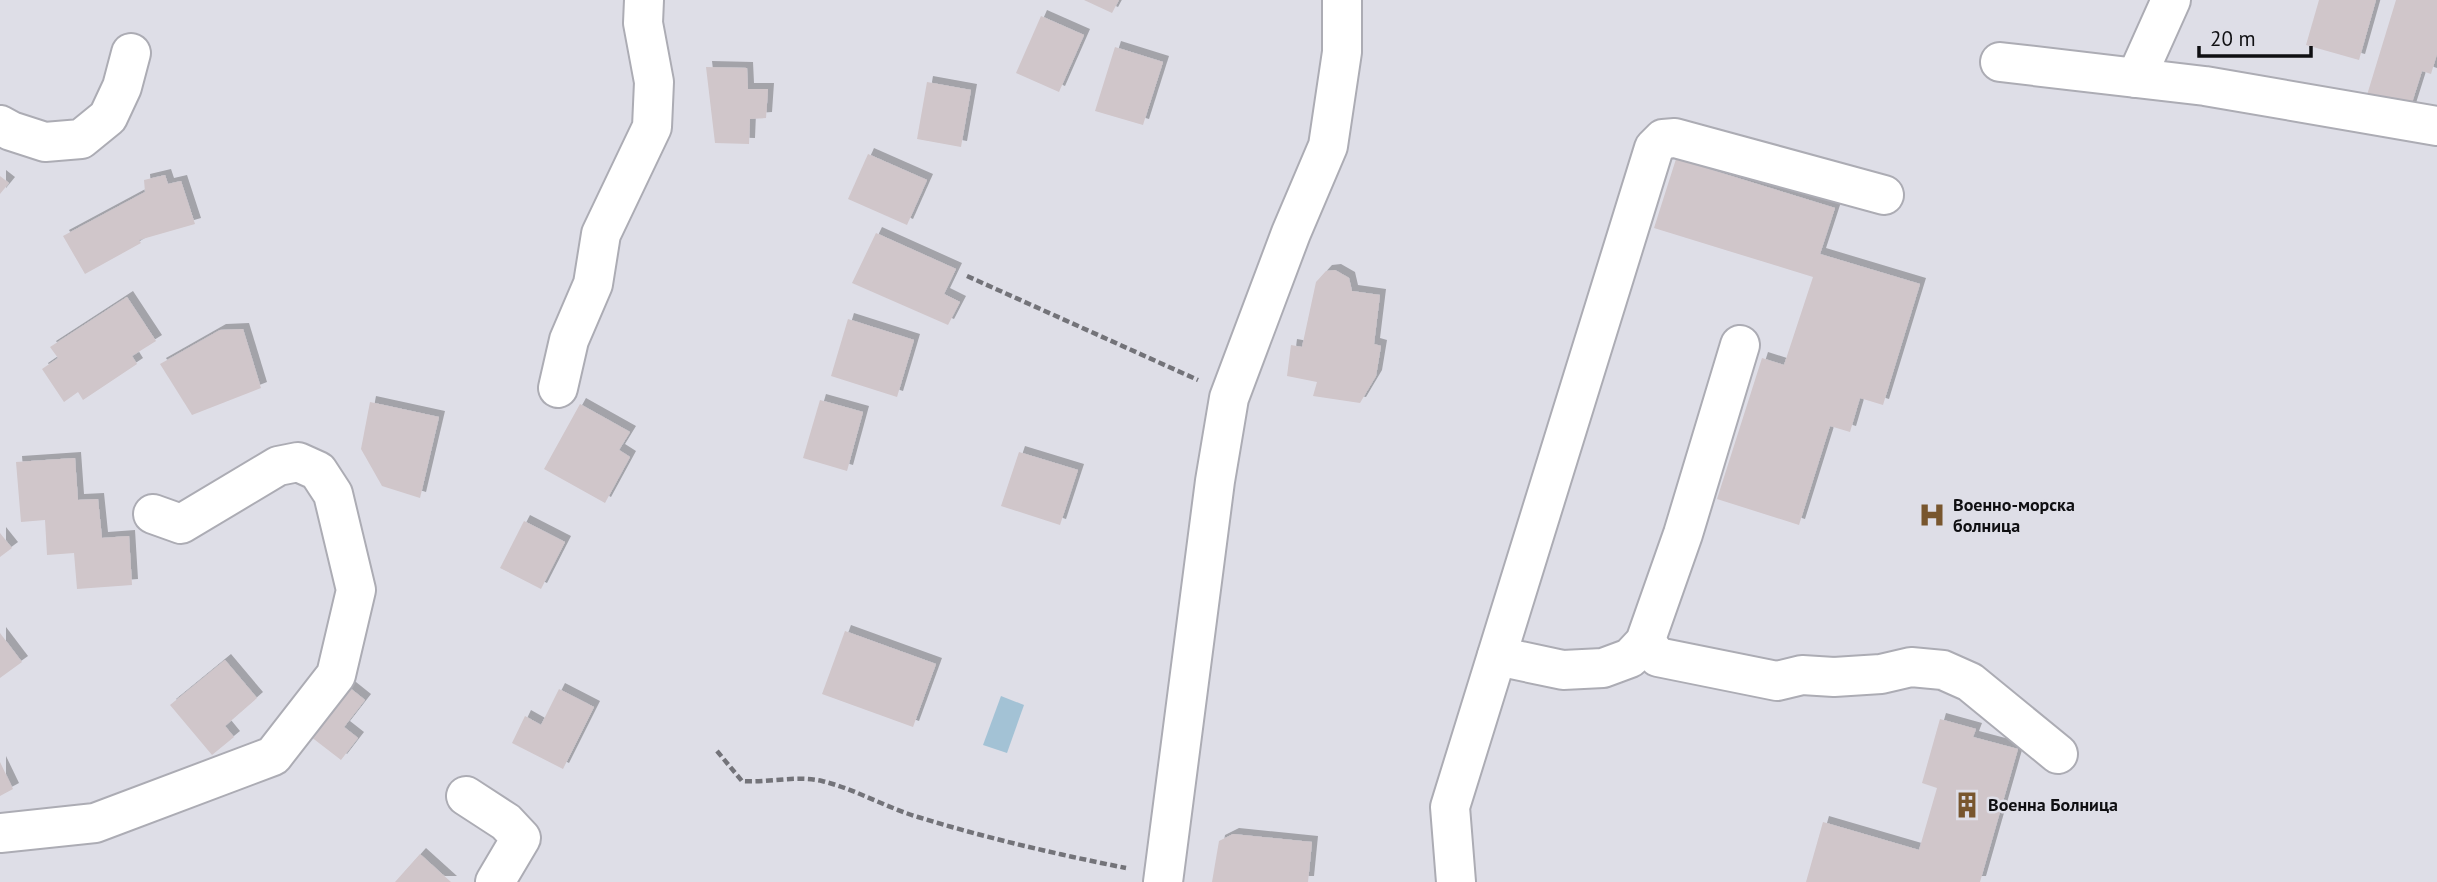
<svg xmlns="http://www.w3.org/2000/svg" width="2437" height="882" viewBox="0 0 2437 882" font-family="'PT Sans',sans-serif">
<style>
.water{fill:#a3c2d5}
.building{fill:#d0c6ca;filter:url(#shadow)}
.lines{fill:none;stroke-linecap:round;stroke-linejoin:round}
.minor-casing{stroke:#acacb4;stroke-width:42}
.path{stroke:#737379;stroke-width:4.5;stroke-dasharray:7 3.5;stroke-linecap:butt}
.minor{stroke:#fff;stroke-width:38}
.labels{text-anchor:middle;stroke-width:5;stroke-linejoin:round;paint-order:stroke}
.poi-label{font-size:18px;font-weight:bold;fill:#0f0f12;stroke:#dedee7;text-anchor:start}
</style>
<defs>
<filter id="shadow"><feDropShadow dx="6" dy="-6" stdDeviation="0" flood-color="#0004"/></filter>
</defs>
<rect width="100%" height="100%" fill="#dedee7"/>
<path class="water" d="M1001 696 1024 705 1007 753 983 745Z"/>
<g class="building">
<path d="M1084 0H1119L1112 13Z"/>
<path d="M2319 0H2376L2359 60 2306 45Z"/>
<path d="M2396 0H2437V54L2431 74 2422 71 2410 109 2367 95Z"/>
<path d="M1041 16 1084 35 1059 92 1016 73Z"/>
<path d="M1115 47 1163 62 1143 125 1095 111Z"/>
<path d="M706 67 747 68 748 89H768L766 118 750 119 749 144 715 143Z"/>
<path d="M927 82 971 90 961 147 917 139Z"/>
<path d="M868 154 927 180 907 225 848 199Z"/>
<path d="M1676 159 1835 208 1820 254 1920 284 1883 405 1860 398 1850 432 1830 426 1799 525 1717 499 1762 358 1784 365 1813 277 1654 228Z"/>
<path d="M165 175 168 184 181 181 195 224 139 240 141 243 85 274 63 236 145 192 144 180Z"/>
<path d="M0 176 9 183 0 194Z"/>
<path d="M876 233 956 269 944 294 960 302 948 325 852 283Z"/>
<path d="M1335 270 1349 278 1352 291 1380 295 1374 344 1381 346 1376 376 1360 403 1313 396 1317 382 1287 376 1291 345 1302 347 1316 282 1326 271Z"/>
<path d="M127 297 156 341 132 356 137 364 83 400 78 392 64 402 42 369 58 358 50 347Z"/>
<path d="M848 319 914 340 897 397 831 376Z"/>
<path d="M243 329 261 388 192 415 160 364 220 330Z"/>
<path d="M820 400 863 412 847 471 803 458Z"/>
<path d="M370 402 439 417 420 498 382 486 361 449Z"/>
<path d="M580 404 630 432 619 450 630 457 605 503 544 469Z"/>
<path d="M1019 452 1078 470 1060 525 1001 506Z"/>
<path d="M75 458 78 500 98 499 102 538 129 536 132 585 77 589 74 553 47 555 45 520 21 522 16 462Z"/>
<path d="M524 521 565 542 541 589 500 568Z"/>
<path d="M0 533 12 548 0 557Z"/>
<path d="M845 631 936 664 913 727 822 694Z"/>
<path d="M0 633 22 662 0 678Z"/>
<path d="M225 660 257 698 225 726 234 737 212 755 170 705Z"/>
<path d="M345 684 365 700 344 727 358 738 341 760 306 733Z"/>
<path d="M559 689 594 707 563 769 512 743 525 716 541 725Z"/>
<path d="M1940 719 1976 729 1973 737 2018 749 1980 882H1806L1823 822 1919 850 1937 788 1922 783Z"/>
<path d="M0 762 13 789 0 796Z"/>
<path d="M1233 834 1312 842 1308 882H1212L1219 841Z"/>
<path d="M420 854 451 882H395Z"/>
</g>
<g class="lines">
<g class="minor-casing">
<g id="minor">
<path d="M2000 62 2205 86 2437 126"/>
<path d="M2136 78 2171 0"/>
<path d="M0 125 11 131 45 142 81 139 108 117 122 87 131 53"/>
<path d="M558 388 569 340 593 284 601 234 652 127 654 82 643 23 644 0"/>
<path d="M1645 642 1658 657 1777 681 1802 675 1834 677 1881 674 1911 667 1943 670 1970 682 2058 754"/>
<path d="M1497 656 1563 670 1603 668 1630 658 1645 642 1683 534 1740 345"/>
<path d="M466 796 506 822 521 838 495 882"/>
<path d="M0 833 95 823 273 756 336 675 356 590 333 494 318 471 298 462 278 466 181 524 153 514"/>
<path d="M1163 882 1215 481 1229 398 1291 233 1328 146 1342 52V0"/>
<path d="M1456 882 1450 807 1654 148 1663 139 1675 138 1884 195"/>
</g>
</g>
<g class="path">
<path d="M967 276 1198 380"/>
<path d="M717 751 742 781C769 783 796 775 822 781 855 789 885 807 918 817 986 838 1056 854 1126 868"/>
</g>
<use href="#minor" class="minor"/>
</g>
<defs>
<g id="hospital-bare" transform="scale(2.1)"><path d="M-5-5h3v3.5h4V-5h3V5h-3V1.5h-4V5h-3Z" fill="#78562e" stroke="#dedee7" stroke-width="2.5" paint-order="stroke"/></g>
<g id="building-bare" transform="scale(2.1)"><path d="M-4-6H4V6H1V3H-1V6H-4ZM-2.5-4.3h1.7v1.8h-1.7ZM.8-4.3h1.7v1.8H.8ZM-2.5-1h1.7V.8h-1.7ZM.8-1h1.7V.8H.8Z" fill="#78562e" stroke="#dedee7" stroke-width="2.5" paint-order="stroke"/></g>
</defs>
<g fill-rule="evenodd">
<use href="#hospital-bare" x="1932" y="515"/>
<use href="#building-bare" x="1967" y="805"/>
</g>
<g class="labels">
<g class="poi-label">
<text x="1953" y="511">Военно-морска<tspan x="1953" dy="21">болница</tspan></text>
<text x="1988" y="811">Военна Болница</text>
</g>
</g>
<path d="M2199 46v10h112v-10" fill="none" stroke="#0f0f12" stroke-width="3.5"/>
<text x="2210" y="46" font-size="21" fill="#0f0f12" stroke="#dedee7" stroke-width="5" paint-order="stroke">20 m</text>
</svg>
